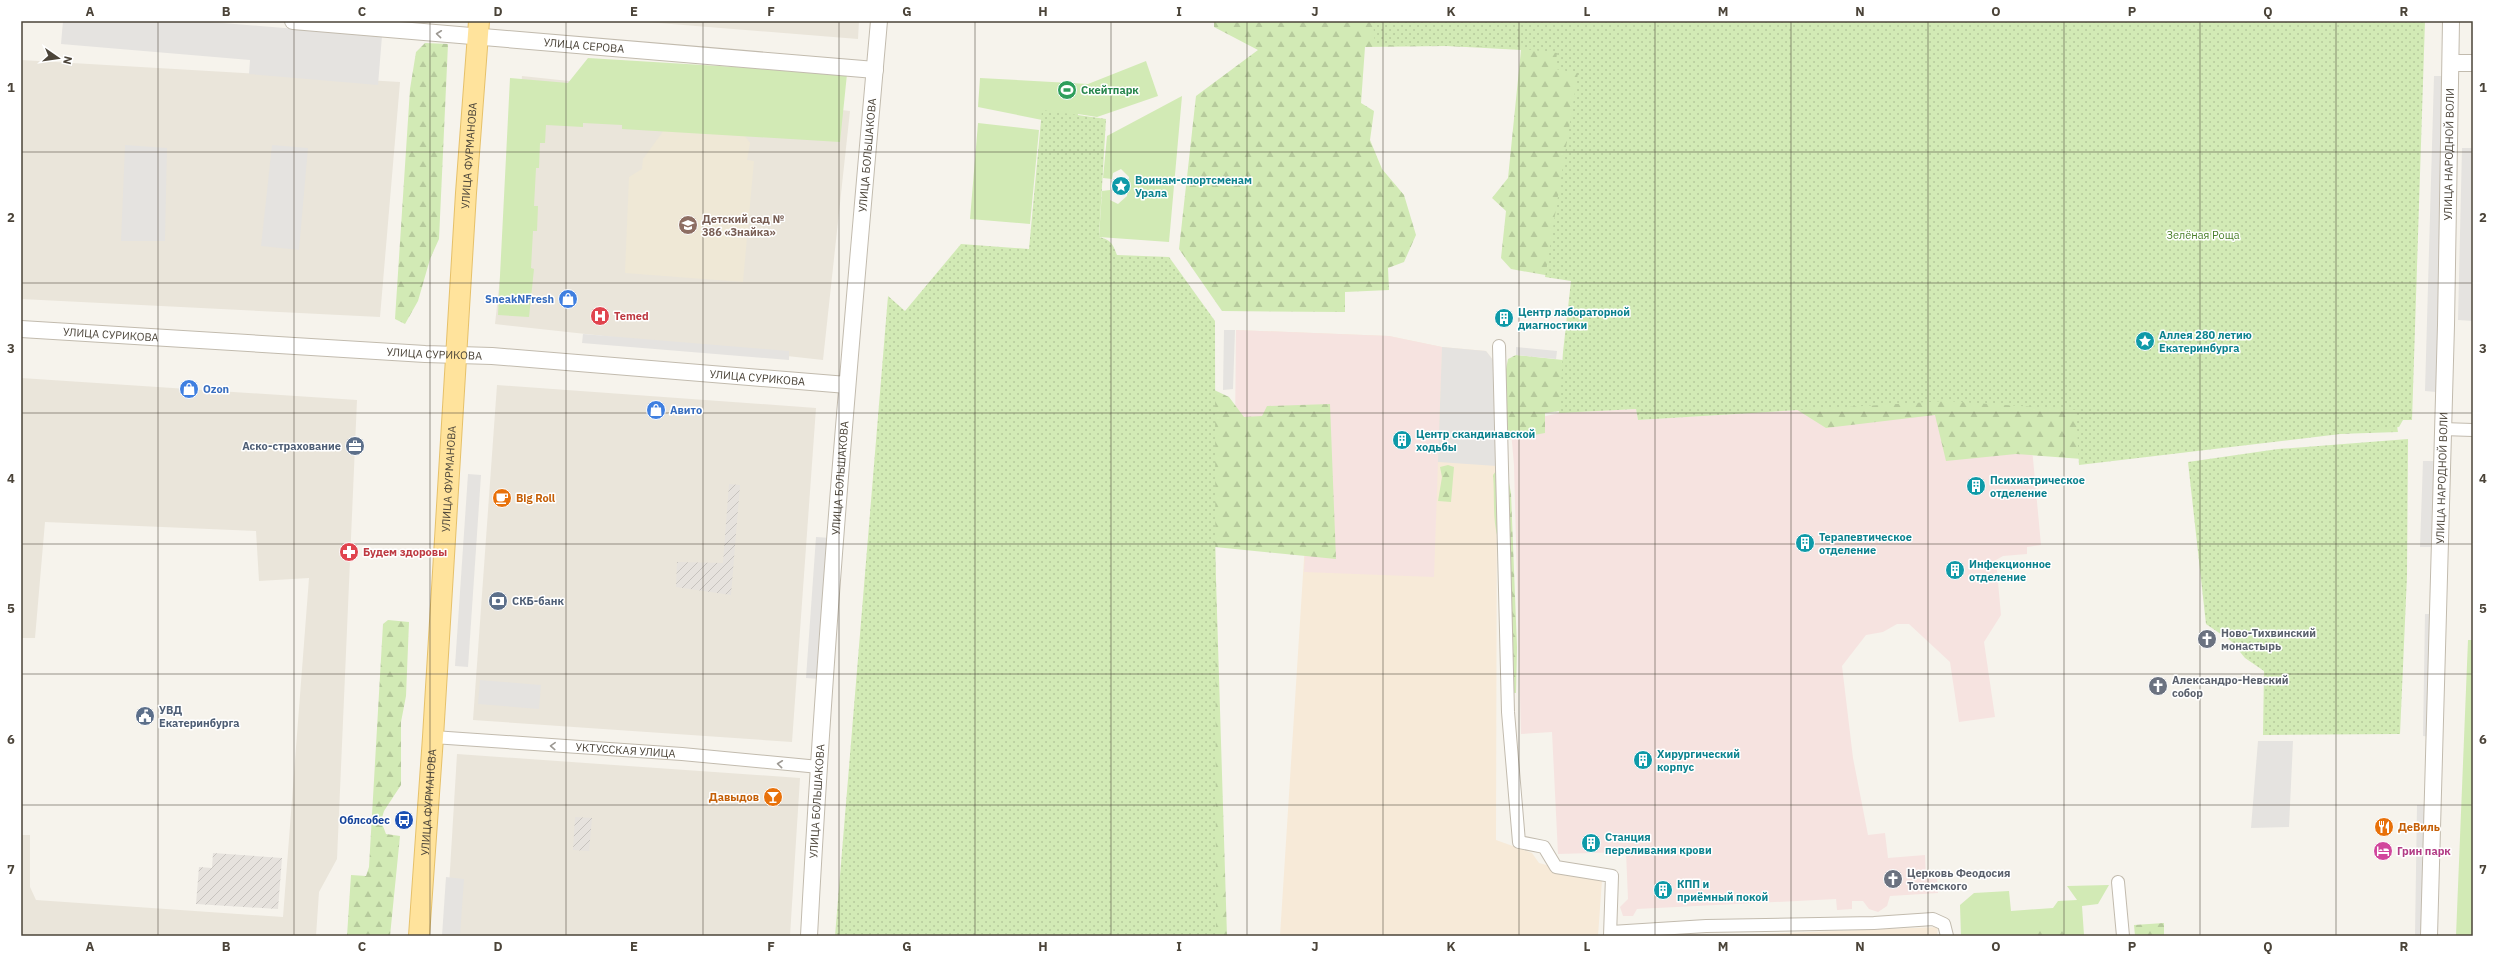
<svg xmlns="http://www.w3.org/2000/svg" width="2494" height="957" viewBox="0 0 2494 957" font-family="'IBM Plex Sans',sans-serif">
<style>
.residential{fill:#eae5da}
.commercial{fill:#f7ead8}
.industrial{fill:url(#industrial-furrows)}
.education{fill:#efe8d6}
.medical{fill:#f6e3e0}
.grass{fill:#d2eab5}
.forest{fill:url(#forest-firs)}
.park{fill:url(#park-dots)}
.parking{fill:#e5e3e0}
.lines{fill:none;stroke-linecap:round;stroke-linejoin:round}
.minor-casing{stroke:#c2bbae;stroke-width:14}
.tertiary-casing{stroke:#c2bbae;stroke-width:18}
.primary-casing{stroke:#e6c16a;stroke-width:22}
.minor{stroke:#fff;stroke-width:12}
.tertiary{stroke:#fff;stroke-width:16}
.primary{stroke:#ffe39c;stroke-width:20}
.oneway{stroke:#9c9892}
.grid{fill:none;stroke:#4b4439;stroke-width:1;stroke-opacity:0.55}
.labels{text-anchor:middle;stroke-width:3;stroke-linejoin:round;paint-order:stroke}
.street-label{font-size:11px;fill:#4b4439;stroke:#fff}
.leisure-label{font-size:11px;font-weight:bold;fill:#27864d;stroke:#fff;text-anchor:start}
.culture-label{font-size:11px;font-weight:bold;fill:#0d838f;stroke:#fff;text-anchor:start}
.education-label{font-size:11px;font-weight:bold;fill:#785e54;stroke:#fff;text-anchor:start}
.park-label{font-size:11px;fill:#4a7f2a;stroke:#fff}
.shop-label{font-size:11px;font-weight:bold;fill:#366cbe;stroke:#fff;text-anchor:start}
.health-label{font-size:11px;font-weight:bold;fill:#be3a42;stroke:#fff;text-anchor:start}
.service-label{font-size:11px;font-weight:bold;fill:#4e5e75;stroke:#fff;text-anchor:start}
.food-label{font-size:11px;font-weight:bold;fill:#c56008;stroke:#fff;text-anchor:start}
.worship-label{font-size:11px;font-weight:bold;fill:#5b616d;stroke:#fff;text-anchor:start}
.transit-label{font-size:11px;font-weight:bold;fill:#164399;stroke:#fff;text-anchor:end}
.hotel-label{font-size:11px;font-weight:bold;fill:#b23c85;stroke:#fff;text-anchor:start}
.neatline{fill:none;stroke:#4b4439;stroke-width:1.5}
.grid-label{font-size:13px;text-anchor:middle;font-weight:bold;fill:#4b4439}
</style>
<defs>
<pattern id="industrial-furrows" width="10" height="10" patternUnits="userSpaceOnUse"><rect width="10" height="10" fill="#e6e2dd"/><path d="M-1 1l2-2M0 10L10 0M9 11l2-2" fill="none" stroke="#c7c3be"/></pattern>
<pattern id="forest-firs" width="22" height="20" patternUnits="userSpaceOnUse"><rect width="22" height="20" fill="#d2eab5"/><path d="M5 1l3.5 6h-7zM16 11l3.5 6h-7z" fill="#b6ca9c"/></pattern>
<pattern id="park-dots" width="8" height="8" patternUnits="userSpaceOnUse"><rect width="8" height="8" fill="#d2eab5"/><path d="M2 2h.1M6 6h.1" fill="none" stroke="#b6ca9c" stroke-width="1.8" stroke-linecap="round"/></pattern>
</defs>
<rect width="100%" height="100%" fill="#f6f3ec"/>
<g class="residential">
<path d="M634 21H859L858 39Z"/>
<path d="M21 60 400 82 380 317 21 299Z"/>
<path d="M522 76 850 111 823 360 495 324Z"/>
<path d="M21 378 357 400 337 859 319 892 316 936H21V835H30V887L36 900 283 917 309 578 259 581 256 531 45 522 35 638H21Z"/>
<path d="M497 385 816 408 792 742 473 720Z"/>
<path d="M457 754 800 778 790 936H446Z"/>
</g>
<g class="commercial">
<path d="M1236 330 1389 336 1442 347 1486 351 1493 360 1497 466 1496 840 1532 853 1539 863 1602 880 1598 936H1280L1312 433Z"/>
<path d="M1938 927 1937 936H1710Z"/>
</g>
<g class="industrial">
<path d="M729 484 740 485 731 595 676 587 677 562 723 563Z"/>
<path d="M575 817 592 818 589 851 573 850Z"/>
<path d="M213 853 282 858 278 909 196 904 199 867 212 868Z"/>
</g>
<path class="education" d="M664 130 745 136 750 143 747 160 754 161 743 282 625 273 629 177 642 169 643 159Z"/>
<g class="medical">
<path d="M1236 330 1389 336 1442 347 1434 577 1304 572 1312 433 1235 431Z"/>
<path d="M1946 401 2028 405 2041 545 2027 547V554L2003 556 1996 560 2001 615 1984 642 1995 717 1959 722 1950 662 1909 624H1897L1883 632 1866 635 1842 666 1853 758 1868 835 1885 833 1888 858 1925 855 1926 879 1937 878 1938 893 1890 896 1887 906 1878 912 1869 909 1863 901H1852V909L1837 910 1836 899 1637 909 1633 916H1623L1620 907 1628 899 1626 852 1558 854 1552 732 1521 734 1514 465 1511 431 1515 423 1559 413 1636 409 1638 420Z"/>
</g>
<g class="grass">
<path d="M588 58 847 74 840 142 622 129V125L583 123V127L546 125 545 143H540L539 168H536L534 206H538L537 231H533L531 268 534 269 529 317 498 315 510 78 568 83Z"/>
<path d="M1146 61 1158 96 1097 117 1078 114 1077 127 978 107 980 78 1088 84Z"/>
<path d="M1182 96 1169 242 1099 237 1102 191 1110 190V200L1118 204 1127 196 1129 177 1121 169 1113 173 1112 179 1103 178 1107 136Z"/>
<path d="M978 123 1039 130 1030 224 970 219Z"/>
<path d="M2468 640H2473V936H2456Z"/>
<path d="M2109 885 2098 904 2082 906 2084 935 2106 936H1961L1960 905 1974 893 2009 891 2011 911 2053 908 2058 901 2077 900 2067 886Z"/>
</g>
<g class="forest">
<path d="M1214 21H2205L2402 419 2397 426 2398 432 2280 436 2082 459 2016 454 1946 461 1935 415 1826 428 1791 406 1589 407 1545 413V433L1506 440V369L1508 359 1516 355 1563 360 1573 280 1511 269 1501 258 1506 211 1492 198 1508 178 1521 50 1448 46 1365 47 1361 103 1374 111 1370 140 1382 169 1404 195 1416 235 1404 262 1388 268 1389 290 1345 292V312L1222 311 1179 249 1196 96 1258 50 1214 27Z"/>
<path d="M425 43 448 44 439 239 430 259 418 301 405 324 395 319 410 89 416 52Z"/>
<path d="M1208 387 1229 397 1244 417 1262 416 1267 406 1330 404 1336 559 1215 547 1227 936H1139Z"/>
<path d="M1448 465 1454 467 1451 502 1438 501 1442 477 1440 467Z"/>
<path d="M1496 471 1507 473 1511 493 1517 647 1516 693 1505 692 1498 539C1492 518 1495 497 1493 475Z"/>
<path d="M388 620 409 622 406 696 401 722V785L384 811 381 821 386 834 400 836 390 936H347L351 875 366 876 369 867 383 624Z"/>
<path d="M2164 923V936H2135L2134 925Z"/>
<path d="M2068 926 2075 936H2037L2038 929Z"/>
</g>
<g class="park">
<path d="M1373 21H2425L2412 420H2403L2399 427 2079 465 2076 410 1946 401 1638 420 1636 409 1559 413 1563 352 1571 281 1545 277 1578 73 1555 69 1557 53 1508 47 1375 45Z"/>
<path d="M1042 110 1106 119 1099 237C1111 240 1113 244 1117 255L1169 257 1215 321 1216 936H835L888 296 905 311 961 244 1029 249Z"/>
<path d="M2408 439 2407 576 2400 734 2263 735 2264 671 2245 658 2231 641 2206 624 2188 462 2278 449Z"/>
</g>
<g class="parking">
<path d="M63 21H199L382 36 378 85 249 74 250 60 61 44Z"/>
<path d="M2434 76H2444L2436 392 2425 391Z"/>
<path d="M125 145 167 148 165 241H121Z"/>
<path d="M272 145 308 148 299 250 261 246Z"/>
<path d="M2462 148H2473V321L2458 320Z"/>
<path d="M1224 330H1235L1233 389 1223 390Z"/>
<path d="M583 334 789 351V360L582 343Z"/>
<path d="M1442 347 1486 351 1493 360 1497 466 1438 462Z"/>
<path d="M1516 347 1557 351 1556 359 1516 355Z"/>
<path d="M2423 461H2434L2432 547H2420Z"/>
<path d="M468 474 481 475 468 667 455 666Z"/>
<path d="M816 537 831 538 820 679 806 678Z"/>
<path d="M2425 614H2435L2432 737 2423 736Z"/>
<path d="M480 680 541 685 539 709 478 704Z"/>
<path d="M2258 741H2293L2289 827 2251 828Z"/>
<path d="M2417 805H2430L2427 935H2415Z"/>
<path d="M446 877 464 879 460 936H442Z"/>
</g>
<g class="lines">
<g class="minor-casing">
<g id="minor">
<path d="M1499 346 1508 712 1519 842 1544 847 1556 867 1612 876 1610 936"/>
<path d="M2442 429 2473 430"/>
<path id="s1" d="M433 737 682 754 819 767"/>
<path d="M2118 882 2123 936"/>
<path d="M1611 932 1706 926 1874 923 1933 919 1944 924 1947 936"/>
</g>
</g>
<g class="tertiary-casing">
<g id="tertiary">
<path id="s2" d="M293 21 875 70"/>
<path d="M2451 63H2473"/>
<path id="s3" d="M21 329 425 354 492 356 847 385"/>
<path id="s4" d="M809 936C825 630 852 326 879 21"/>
<path id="s5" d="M2429 936 2446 325 2451 21"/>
</g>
</g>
<g class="primary-casing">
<g id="primary">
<path id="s6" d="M419 936 433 737 466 193 479 21"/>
</g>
</g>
<use href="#minor" class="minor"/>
<use href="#tertiary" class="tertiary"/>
<use href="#primary" class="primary"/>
</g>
<defs><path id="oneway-chevron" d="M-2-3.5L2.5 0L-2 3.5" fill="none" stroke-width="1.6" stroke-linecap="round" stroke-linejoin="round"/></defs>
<g class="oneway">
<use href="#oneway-chevron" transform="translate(439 34) rotate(-174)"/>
<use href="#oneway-chevron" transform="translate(553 746) rotate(-177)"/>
<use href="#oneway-chevron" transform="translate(780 764) rotate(-174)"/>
</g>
<path class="grid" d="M158 21V936M294 21V936M430 21V936M566 21V936M703 21V936M839 21V936M975 21V936M1111 21V936M1247 21V936M1383 21V936M1519 21V936M1655 21V936M1791 21V936M1928 21V936M2064 21V936M2200 21V936M2336 21V936M21 152H2473M21 283H2473M21 413H2473M21 544H2473M21 674H2473M21 805H2473"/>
<defs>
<g id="stadium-disc" transform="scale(1)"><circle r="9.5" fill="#2e9e5b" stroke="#fff"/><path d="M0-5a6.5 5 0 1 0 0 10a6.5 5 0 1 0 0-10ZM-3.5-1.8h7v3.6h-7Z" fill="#fff"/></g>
<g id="sight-disc" transform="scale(1)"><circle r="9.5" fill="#0f9aa8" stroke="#fff"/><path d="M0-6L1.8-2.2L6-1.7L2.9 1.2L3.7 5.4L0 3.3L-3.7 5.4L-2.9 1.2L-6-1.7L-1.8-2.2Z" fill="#fff"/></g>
<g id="school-disc" transform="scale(1)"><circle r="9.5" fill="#8d6e63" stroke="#fff"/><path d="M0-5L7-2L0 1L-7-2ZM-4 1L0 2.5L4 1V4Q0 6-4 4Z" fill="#fff"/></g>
<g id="shop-disc" transform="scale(1)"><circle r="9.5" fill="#3f7fe0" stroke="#fff"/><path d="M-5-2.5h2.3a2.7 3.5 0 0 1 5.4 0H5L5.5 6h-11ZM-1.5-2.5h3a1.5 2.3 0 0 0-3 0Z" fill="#fff"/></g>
<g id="hospital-disc" transform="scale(1)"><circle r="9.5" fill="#e0444e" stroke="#fff"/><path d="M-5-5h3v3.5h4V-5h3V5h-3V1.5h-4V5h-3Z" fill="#fff"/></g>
<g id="building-disc" transform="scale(1)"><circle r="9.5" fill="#0f9aa8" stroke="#fff"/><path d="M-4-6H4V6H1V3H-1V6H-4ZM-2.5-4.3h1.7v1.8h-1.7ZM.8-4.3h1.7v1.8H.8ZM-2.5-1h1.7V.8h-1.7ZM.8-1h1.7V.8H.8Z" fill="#fff"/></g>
<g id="office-disc" transform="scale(1)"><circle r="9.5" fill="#5c6f8a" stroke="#fff"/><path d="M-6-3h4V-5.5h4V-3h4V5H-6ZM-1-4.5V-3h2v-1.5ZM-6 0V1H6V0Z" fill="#fff"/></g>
<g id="cafe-disc" transform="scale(1)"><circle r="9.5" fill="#e8710a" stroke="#fff"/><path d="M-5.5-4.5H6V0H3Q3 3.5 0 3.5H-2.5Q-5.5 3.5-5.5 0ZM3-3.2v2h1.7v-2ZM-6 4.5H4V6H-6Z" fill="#fff"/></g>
<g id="pharmacy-disc" transform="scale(1)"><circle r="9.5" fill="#e0444e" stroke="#fff"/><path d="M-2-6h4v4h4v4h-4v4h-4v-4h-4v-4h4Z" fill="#fff"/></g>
<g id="bank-disc" transform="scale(1)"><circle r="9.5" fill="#5c6f8a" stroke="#fff"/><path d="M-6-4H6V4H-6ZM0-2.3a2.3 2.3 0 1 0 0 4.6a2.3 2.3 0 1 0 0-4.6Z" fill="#fff"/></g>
<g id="church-disc" transform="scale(1)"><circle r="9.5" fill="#6b7280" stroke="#fff"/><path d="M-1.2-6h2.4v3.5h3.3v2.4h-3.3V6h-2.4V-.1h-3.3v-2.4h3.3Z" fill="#fff"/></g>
<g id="civic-disc" transform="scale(1)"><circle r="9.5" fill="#5c6f8a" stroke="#fff"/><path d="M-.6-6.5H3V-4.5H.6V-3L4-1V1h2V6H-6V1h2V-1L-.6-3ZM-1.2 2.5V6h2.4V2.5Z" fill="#fff"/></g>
<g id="bar-disc" transform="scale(1)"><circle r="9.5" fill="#e8710a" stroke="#fff"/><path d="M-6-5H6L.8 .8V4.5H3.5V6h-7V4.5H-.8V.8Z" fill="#fff"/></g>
<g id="bus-disc" transform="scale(1)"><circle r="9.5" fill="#1a4fb4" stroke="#fff"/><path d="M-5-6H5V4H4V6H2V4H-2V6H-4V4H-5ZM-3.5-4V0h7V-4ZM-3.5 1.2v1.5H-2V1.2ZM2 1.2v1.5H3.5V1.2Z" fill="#fff"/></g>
<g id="restaurant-disc" transform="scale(1)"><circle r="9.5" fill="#e8710a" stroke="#fff"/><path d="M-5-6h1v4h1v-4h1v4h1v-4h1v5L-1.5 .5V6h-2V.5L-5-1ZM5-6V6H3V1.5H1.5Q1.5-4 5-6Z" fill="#fff"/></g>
<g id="hotel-disc" transform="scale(1)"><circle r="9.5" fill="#d1479c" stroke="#fff"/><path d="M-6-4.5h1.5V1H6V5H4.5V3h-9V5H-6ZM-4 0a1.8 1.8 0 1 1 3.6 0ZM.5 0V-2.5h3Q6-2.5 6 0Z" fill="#fff"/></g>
</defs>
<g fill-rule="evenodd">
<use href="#stadium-disc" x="1067" y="90"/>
<use href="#sight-disc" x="1121" y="186"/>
<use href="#school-disc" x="688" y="225"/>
<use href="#shop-disc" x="568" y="299"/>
<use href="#hospital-disc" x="600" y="316"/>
<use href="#building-disc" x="1504" y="318"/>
<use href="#sight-disc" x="2145" y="341"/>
<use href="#shop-disc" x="189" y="389"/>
<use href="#shop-disc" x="656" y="410"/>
<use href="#building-disc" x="1402" y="440"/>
<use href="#office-disc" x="355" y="446"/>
<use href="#building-disc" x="1976" y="486"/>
<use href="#cafe-disc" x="502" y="498"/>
<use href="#building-disc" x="1805" y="543"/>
<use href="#pharmacy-disc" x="349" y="552"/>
<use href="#building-disc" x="1955" y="570"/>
<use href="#bank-disc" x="498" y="601"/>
<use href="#church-disc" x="2207" y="639"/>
<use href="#church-disc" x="2158" y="686"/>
<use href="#civic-disc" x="145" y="716"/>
<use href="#building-disc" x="1643" y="760"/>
<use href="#bar-disc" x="773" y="797"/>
<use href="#bus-disc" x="404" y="820"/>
<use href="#restaurant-disc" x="2384" y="827"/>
<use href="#building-disc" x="1591" y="843"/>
<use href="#hotel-disc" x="2383" y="851"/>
<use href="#church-disc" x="1893" y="879"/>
<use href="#building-disc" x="1663" y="890"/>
</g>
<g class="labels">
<g class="street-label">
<text dy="4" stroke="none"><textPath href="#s2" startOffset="292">УЛИЦА СЕРОВА</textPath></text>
<text dy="4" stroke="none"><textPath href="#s6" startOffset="782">УЛИЦА ФУРМАНОВА</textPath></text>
<text dy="4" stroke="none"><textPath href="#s4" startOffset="783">УЛИЦА БОЛЬШАКОВА</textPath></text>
<text dy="4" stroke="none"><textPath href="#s5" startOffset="782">УЛИЦА НАРОДНОЙ ВОЛИ</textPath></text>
<text dy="4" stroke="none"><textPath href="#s3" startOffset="90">УЛИЦА СУРИКОВА</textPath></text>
<text dy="4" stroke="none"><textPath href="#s3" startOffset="414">УЛИЦА СУРИКОВА</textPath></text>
<text dy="4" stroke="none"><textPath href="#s3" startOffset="738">УЛИЦА СУРИКОВА</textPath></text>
<text dy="4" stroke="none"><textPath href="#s6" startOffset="458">УЛИЦА ФУРМАНОВА</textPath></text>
<text dy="4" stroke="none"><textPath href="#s4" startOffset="459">УЛИЦА БОЛЬШАКОВА</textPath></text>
<text dy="4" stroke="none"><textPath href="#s5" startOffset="458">УЛИЦА НАРОДНОЙ ВОЛИ</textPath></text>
<text dy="4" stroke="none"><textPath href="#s1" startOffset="193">УКТУССКАЯ УЛИЦА</textPath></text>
<text dy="4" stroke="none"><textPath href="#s4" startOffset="135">УЛИЦА БОЛЬШАКОВА</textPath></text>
<text dy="4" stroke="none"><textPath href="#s6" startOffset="134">УЛИЦА ФУРМАНОВА</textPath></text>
</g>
<g class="leisure-label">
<text x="1081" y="94">Скейтпарк</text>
</g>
<g class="culture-label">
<text x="1135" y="184">Воинам-спортсменам<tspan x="1135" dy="13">Урала</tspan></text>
<text x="1518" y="316">Центр лабораторной<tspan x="1518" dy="13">диагностики</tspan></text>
<text x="2159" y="339">Аллея 280 летию<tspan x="2159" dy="13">Екатеринбурга</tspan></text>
<text x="1416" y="438">Центр скандинавской<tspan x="1416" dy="13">ходьбы</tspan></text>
<text x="1990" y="484">Психиатрическое<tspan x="1990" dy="13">отделение</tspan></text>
<text x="1819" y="541">Терапевтическое<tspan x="1819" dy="13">отделение</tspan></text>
<text x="1969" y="568">Инфекционное<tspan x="1969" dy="13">отделение</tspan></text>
<text x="1657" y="758">Хирургический<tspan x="1657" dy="13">корпус</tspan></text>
<text x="1605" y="841">Станция<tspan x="1605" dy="13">переливания крови</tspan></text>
<text x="1677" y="888">КПП и<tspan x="1677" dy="13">приёмный покой</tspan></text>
</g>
<g class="education-label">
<text x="702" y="223">Детский сад №<tspan x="702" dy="13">386 «Знайка»</tspan></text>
</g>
<g class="park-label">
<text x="2203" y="239">Зелёная Роща</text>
</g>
<g class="shop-label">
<text x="554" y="303" text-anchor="end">SneakNFresh</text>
<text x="203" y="393">Ozon</text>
<text x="670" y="414">Авито</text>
</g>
<g class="health-label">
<text x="614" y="320">Temed</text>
<text x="363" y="556">Будем здоровы</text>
</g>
<g class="service-label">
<text x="341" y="450" text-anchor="end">Аско-страхование</text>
<text x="512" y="605">СКБ-банк</text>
<text x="159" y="714">УВД<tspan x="159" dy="13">Екатеринбурга</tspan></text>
</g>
<g class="food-label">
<text x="516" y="502">Big Roll</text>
<text x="759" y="801" text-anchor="end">Давыдов</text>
<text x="2398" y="831">ДеВиль</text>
</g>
<g class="worship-label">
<text x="2221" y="637">Ново-Тихвинский<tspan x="2221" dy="13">монастырь</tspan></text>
<text x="2172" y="684">Александро-Невский<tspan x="2172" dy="13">собор</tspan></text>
<text x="1907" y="877">Церковь Феодосия<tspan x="1907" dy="13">Тотемского</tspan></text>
</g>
<g class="transit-label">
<text x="390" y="824">Облсобес</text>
</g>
<g class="hotel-label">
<text x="2397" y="855">Грин парк</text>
</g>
</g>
<rect width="2494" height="957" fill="none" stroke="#ffffff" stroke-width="44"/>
<g transform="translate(58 58) rotate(103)" stroke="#ffffff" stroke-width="3" paint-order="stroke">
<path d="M0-3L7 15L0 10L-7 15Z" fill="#4b4439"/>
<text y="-6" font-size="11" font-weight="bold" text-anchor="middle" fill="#4b4439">N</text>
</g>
<rect x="22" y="22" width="2450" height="913" class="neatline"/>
<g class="grid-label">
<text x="90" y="16">A</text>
<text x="226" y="16">B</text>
<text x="362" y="16">C</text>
<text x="498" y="16">D</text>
<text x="634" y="16">E</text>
<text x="771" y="16">F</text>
<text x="907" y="16">G</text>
<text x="1043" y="16">H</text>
<text x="1179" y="16">I</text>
<text x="1315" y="16">J</text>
<text x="1451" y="16">K</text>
<text x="1587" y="16">L</text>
<text x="1723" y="16">M</text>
<text x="1860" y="16">N</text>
<text x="1996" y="16">O</text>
<text x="2132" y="16">P</text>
<text x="2268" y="16">Q</text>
<text x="2404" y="16">R</text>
<text x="11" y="92">1</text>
<text x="2483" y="92">1</text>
<text x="11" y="222">2</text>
<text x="2483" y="222">2</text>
<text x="11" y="353">3</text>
<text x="2483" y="353">3</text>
<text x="11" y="483">4</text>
<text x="2483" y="483">4</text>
<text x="11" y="613">5</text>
<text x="2483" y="613">5</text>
<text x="11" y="744">6</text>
<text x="2483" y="744">6</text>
<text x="11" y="874">7</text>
<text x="2483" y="874">7</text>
<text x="90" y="951">A</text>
<text x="226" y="951">B</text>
<text x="362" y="951">C</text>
<text x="498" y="951">D</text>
<text x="634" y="951">E</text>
<text x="771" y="951">F</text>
<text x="907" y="951">G</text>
<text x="1043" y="951">H</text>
<text x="1179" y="951">I</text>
<text x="1315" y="951">J</text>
<text x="1451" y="951">K</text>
<text x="1587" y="951">L</text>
<text x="1723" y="951">M</text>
<text x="1860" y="951">N</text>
<text x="1996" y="951">O</text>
<text x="2132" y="951">P</text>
<text x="2268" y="951">Q</text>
<text x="2404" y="951">R</text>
</g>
</svg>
